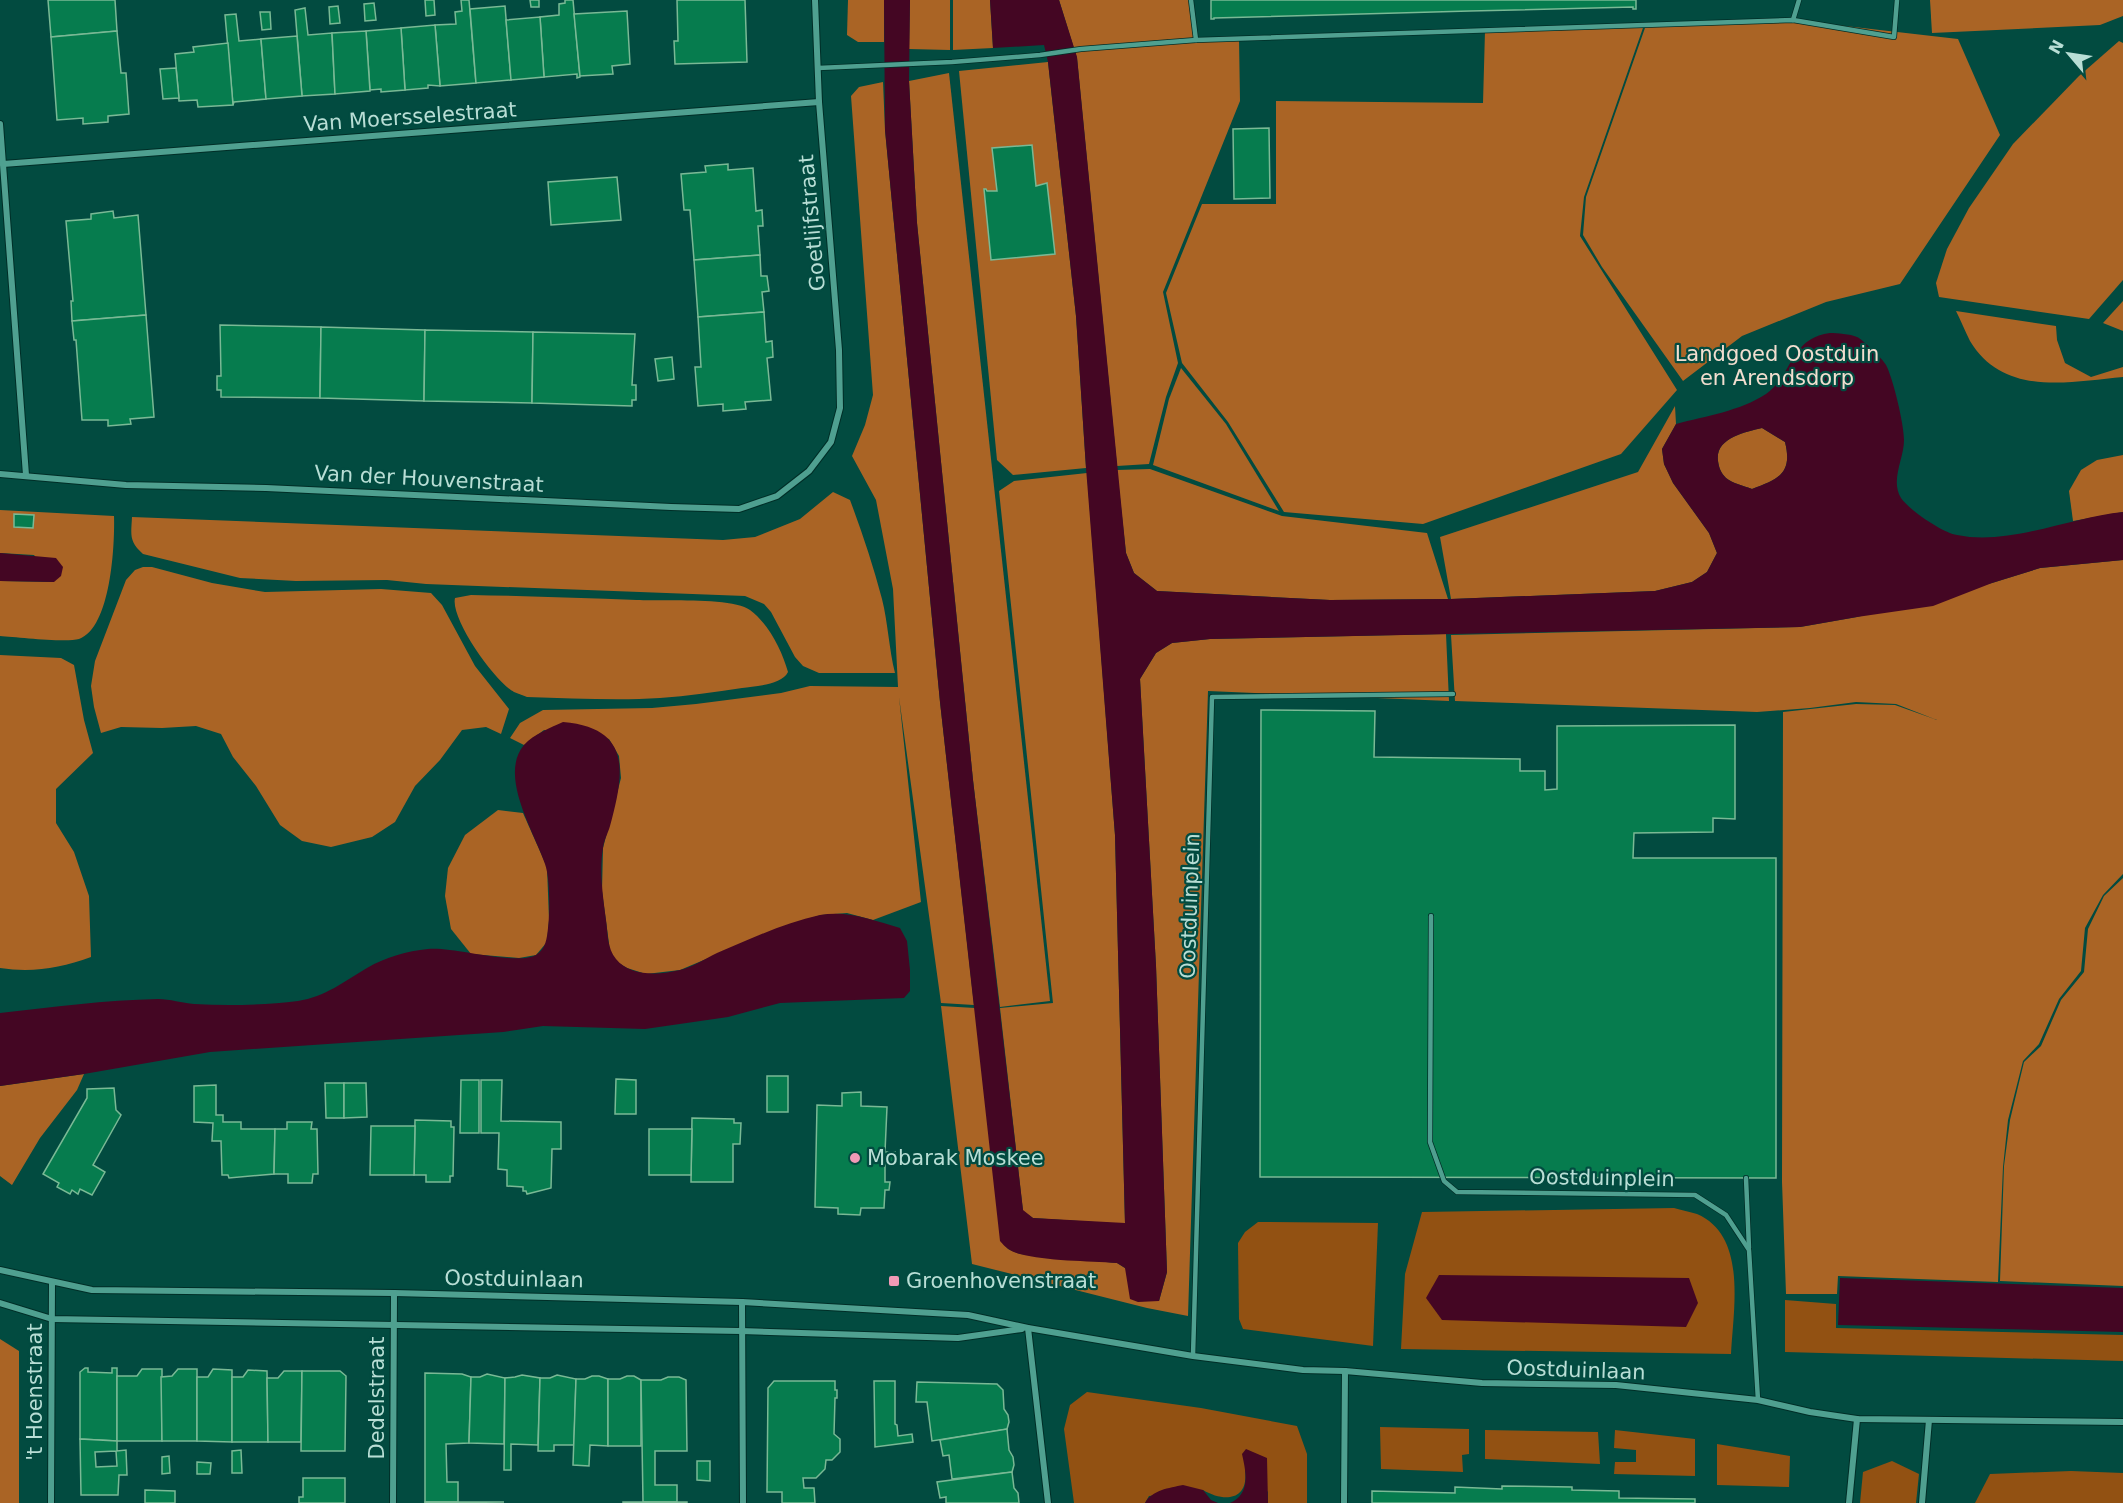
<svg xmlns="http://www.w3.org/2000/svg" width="2123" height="1503" viewBox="0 0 2123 1503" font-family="'DejaVu Sans',sans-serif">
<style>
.green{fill:#925112}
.forest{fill:#aa6425}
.water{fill:#440623;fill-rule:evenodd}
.building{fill:#067c4e;stroke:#7ab995;stroke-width:1.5;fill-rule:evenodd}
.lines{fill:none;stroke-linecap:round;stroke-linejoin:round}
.service-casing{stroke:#002e27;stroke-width:6}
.minor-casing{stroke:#002e27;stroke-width:8}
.service{stroke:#4fa090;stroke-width:4.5}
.minor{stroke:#4fa090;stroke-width:6}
.poi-dot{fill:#f09ab6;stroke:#024b40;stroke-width:2}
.labels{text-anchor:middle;stroke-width:4.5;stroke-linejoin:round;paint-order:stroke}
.street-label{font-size:21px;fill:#b8ded5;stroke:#024b40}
.park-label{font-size:21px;fill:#f2decf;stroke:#024b40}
.poi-label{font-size:21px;fill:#b8ded5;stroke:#024b40;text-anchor:start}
</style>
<rect width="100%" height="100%" fill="#024b40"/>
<g class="green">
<path d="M1674 1208C1681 1210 1690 1212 1697 1214 1748 1236 1733 1310 1731 1354L1401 1349 1405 1274 1422 1212Z"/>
<path d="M1258 1222 1378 1223 1373 1346 1243 1329 1239 1319 1238 1243 1245 1232Z"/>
<path d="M1785 1300 1836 1304V1328L2123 1335V1361L1785 1352Z"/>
<path d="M1087 1392 1201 1408 1297 1426 1307 1454V1503H1268V1492L1245 1470C1249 1500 1225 1503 1203 1490L1149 1496 1145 1503H1074L1064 1429 1070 1405Z"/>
<path d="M1380 1427 1469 1429V1454L1462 1455 1463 1472 1381 1469Z"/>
<path d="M1485 1430 1598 1432 1600 1464 1485 1459Z"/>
<path d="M1615 1430 1695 1439V1476L1614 1474 1615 1462H1636V1450L1614 1448Z"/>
<path d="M1717 1444 1790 1456 1789 1487 1717 1485Z"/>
<path d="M1892 1461 1919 1474 1916 1503H1860L1863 1472Z"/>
<path d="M2071 1471 2123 1473V1503H1975L1990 1474Z"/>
</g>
<g class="forest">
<path d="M848 0H884V42H858L847 35Z"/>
<path d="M910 0H950V50L909 49Z"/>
<path d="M953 0H990L993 48 953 50Z"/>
<path d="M1059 0H1190L1196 40 1239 39 1240 101 1163 292 1178 363 1166 397 1149 464 1117 466 1077 58Z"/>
<path d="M1930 0H2123V16L2100 25 1932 33Z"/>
<path d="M1793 20 1958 39 2000 135 1900 284 1826 302 1742 336 1683 381 1602 267 1583 235 1586 197 1646 25Z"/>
<path d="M1644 25 1584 197 1580 236 1677 390 1621 454 1423 524 1284 512 1228 422 1182 363 1166 293 1202 204H1276V101L1483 103 1485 31Z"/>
<path d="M2119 41 2123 43V280L2089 319 1939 297 1936 283 1947 249 1969 208 2013 144 2079 76Z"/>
<path d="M1048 62 1076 316 1086 468 1013 475 997 460 959 71Z"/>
<path d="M949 73 1050 1001 1000 1007 973 780 917 223 909 81Z"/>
<path d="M883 82 885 130 940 702 974 1005 941 1003 899 697 921 902 873 920 847 913 821 915 785 926 680 970 646 974 627 968 617 962 610 951 602 891 603 848 621 778 619 756 609 739 544 730 524 745 510 738 520 723 543 710 652 708 696 704 781 693 810 686 898 687 893 589 876 500 852 456 865 425 873 395 851 96 859 87Z"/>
<path d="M2123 301V331L2103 323Z"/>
<path d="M1956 311 2056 326 2057 340 2065 363 2091 377 2123 367V377C2068 382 2004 397 1970 341 1965 331 1961 321 1956 311Z"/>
<path d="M1181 368 1226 424 1279 511 1153 465 1169 399Z"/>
<path d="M1675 406 1676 424 1662 449 1664 464 1673 483 1709 533 1717 553 1707 572 1692 582 1655 591 1451 599 1440 537 1638 472Z"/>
<path d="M1762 428 1785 442C1793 474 1778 479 1752 489 1744 486 1732 483 1726 478 1721 473 1719 468 1718 461 1715 438 1745 432 1762 428Z"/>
<path d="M2123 455V512L2073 521 2069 491 2081 470 2097 460Z"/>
<path d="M1150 469 1282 516 1427 533 1448 599 1330 600 1157 591 1134 573 1126 553 1117 470Z"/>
<path d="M1087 473 1115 835 1125 1224 1033 1218 1023 1211 1000 1008 1053 1003 999 491 1014 481Z"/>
<path d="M833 492 850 500C862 532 873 565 882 599 888 623 889 649 895 673H819L803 666 795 657 771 612 764 604 745 596 426 584 387 580 296 581 240 578 143 554C129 541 131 536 132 517L723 540 755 537 800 519Z"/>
<path d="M0 510 114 516C115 544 111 628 79 639 66 643 16 637 0 636V581L54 582 34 555 0 553Z"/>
<path d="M2123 560V874L2103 895 2085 928 2081 971 2059 999 2039 1044 2023 1061 2008 1120 2003 1167 1998 1282 1838 1276 1837 1294H1786L1782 1182 1783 712 1856 704 1895 705 1937 720 1896 704 1856 702 1810 708 1757 712 1455 701 1451 635 1800 627 1857 617 1992 583 2040 568Z"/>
<path d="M143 567H152L212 583 265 592 381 589 431 593 442 605 475 666 509 709 501 734 486 727 462 730 440 760 415 786 395 822 372 837 331 847 302 841 280 825 256 786 233 757 221 734 196 726 162 728 121 727 101 733 94 707 91 686 95 661 126 580 135 570Z"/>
<path d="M471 595C526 596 582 598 637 600 661 601 733 597 750 610 769 624 782 651 788 672 782 685 755 686 742 688 715 692 688 696 660 698 616 701 571 698 527 697 523 695 518 694 514 692 495 682 450 619 455 598Z"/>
<path d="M1446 634 1449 701 1208 691 1188 1316 1147 1308 972 1264 941 1006 975 1008 1001 1241 1008 1249 1020 1254 1117 1263 1125 1268 1153 1301H1159L1167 1272 1156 966 1140 679 1156 653 1172 643 1210 639Z"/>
<path d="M0 655 61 658 74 665 84 720 93 753 56 789V823L74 852 89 896 91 957C60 968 33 973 0 968Z"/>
<path d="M498 810 523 813 547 867 549 920 547 942 536 955 519 958 471 954 451 929 445 896 448 868 465 835Z"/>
<path d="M2123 878V1286L2000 1281 2004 1166 2010 1120 2024 1062 2041 1046 2061 1000 2084 972 2088 929 2104 896Z"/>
<path d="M84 1074 77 1090 40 1138 12 1185 0 1176V1086Z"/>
<path d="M0 1339 19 1351V1503H0Z"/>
</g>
<g class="water">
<path d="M884 0H910L909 81 917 223 973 780 1023 1210 1033 1218 1125 1223 1115 835 1086 468 1076 316 1048 62 1044 45 993 48 990 0H1059L1077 57 1126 553 1134 573 1157 591 1330 600 1451 599 1655 591 1692 582 1707 572 1717 553 1709 533 1673 483 1664 464 1662 449 1676 424C1706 416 1740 411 1766 394 1793 375 1790 338 1830 333 1837 333 1850 334 1857 337 1862 339 1883 359 1886 365 1893 378 1904 424 1904 440 1904 459 1890 480 1901 498 1909 510 1943 533 1957 535 2009 546 2071 517 2123 512V560L2040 568 1992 583 1933 606 1857 617 1800 627 1210 639 1172 643 1156 653 1140 679 1156 966 1167 1272 1159 1301 1138 1302 1130 1299 1125 1268 1117 1263C1088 1261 1046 1261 1020 1254 1011 1252 1006 1248 1000 1241L940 702 885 130ZM1762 428 1785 442C1793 474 1778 479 1752 489 1744 486 1732 483 1726 478 1721 473 1719 468 1718 461 1715 438 1745 432 1762 428Z"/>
<path d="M0 553 56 558 63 567 61 576 54 582 0 581Z"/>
<path d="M563 722C633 728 624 774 610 826 608 833 604 840 603 848 599 871 603 897 606 920 608 934 607 948 616 959 630 977 660 975 680 970 692 967 705 959 717 953 750 939 784 923 820 915 847 910 873 920 900 928L907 941 910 970V991L904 998 780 1003 728 1017 645 1029 543 1026 503 1032 210 1052 84 1074 0 1086V1013C53 1007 105 1000 158 999 170 999 182 1003 194 1004 228 1006 265 1005 298 1001 325 997 345 981 367 968 386 957 407 951 428 949 451 946 517 966 536 955 546 949 547 938 548 928 550 914 550 877 545 864 535 833 498 776 524 745 534 734 550 728 563 722Z"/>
<path d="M1439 1275 1689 1278 1698 1303 1686 1327 1442 1320 1426 1298Z"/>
<path d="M1840 1278 2123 1288V1332L1838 1325Z"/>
<path d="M1246 1449 1267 1458 1268 1503H1230C1251 1494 1246 1472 1242 1454Z"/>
<path d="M1183 1485 1203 1490 1211 1500 1218 1503H1145C1152 1490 1169 1488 1183 1485Z"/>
</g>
<g class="building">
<path d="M48 0H115L117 31 51 37Z"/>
<path d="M425 0H434L435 15 426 16Z"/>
<path d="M461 0H469L476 83 440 86 435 25 456 24 455 12 462 11Z"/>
<path d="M530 0H539V7H531Z"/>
<path d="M565 0H573L580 77 577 78V74L544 77 540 17 559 15V4L565 3Z"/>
<path d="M677 0H745L747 62 675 64 674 41H678Z"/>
<path d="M1211 0H1636V9H1633V7L1470 11 1214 18V19H1211Z"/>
<path d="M374 3 376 20 365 21 364 4Z"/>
<path d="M338 6 340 23 330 24 329 7Z"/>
<path d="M505 6 511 80 476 83 470 9Z"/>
<path d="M305 8 308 35 332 33 335 94 302 96 295 10Z"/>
<path d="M627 11 630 64 612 66 613 74 580 76 574 14Z"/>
<path d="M260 12H270L271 29 262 30Z"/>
<path d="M236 14 239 41 261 39 266 99 234 102 233 105 225 15Z"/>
<path d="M540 17 544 77 511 80 506 20Z"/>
<path d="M435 25 440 86 428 85V88L405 90 401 28Z"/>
<path d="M401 28 405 90 381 92V89L370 90 366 31Z"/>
<path d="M117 31 121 73H126L129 114 108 116V122L83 124V118L57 120 51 37Z"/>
<path d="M366 31 370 91 335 94 332 33Z"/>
<path d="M297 36 302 96 266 99 261 39Z"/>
<path d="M228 43 233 105 198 107 197 100 179 101 175 54 194 52 193 47Z"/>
<path d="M176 68 179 98 163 99 160 69Z"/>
<path d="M1269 128 1270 198 1234 199 1233 129Z"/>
<path d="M1032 145 1036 186 1047 183 1055 254 991 260 984 189H986L987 191H997L992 148Z"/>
<path d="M728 164V170L753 168 756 211 762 210 763 226H758L760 255 694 260 690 210H684L681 174 706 172 705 166Z"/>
<path d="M617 177 621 220 551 225 548 182Z"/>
<path d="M113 211 114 218 138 215 146 315 72 321 71 301H73L66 221 91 219V214Z"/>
<path d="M760 255 761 276H767L769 291 762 292 764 312 698 317 694 260Z"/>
<path d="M764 312 766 342 772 341 773 357 767 358 771 400 745 402 746 409 723 411V404L698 406 695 367H701L698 317Z"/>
<path d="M146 315 154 417 130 419 131 424 108 426V420H82L76 340H74L72 321Z"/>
<path d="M220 325 321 327 320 398 221 397V390H217V376H221Z"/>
<path d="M321 327 425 330 424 401 320 398Z"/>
<path d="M425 330 533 332 532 403 424 401Z"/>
<path d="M533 332 635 334 632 385H636V400H632V406L532 403Z"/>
<path d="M672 357 674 379 658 381 655 359Z"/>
<path d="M14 514 34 515 33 528 14 527Z"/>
<path d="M1261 710 1375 711 1374 757 1520 759V771H1545V790L1557 789V726L1735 725V819L1713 818V832L1634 833 1633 858H1776V1178L1260 1177Z"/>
<rect x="767" y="1076" width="21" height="36"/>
<path d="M616 1079 636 1080V1114H615Z"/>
<path d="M461 1080H479V1133H460Z"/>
<path d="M481 1080H502L501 1121 561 1122V1149H552L551 1188 527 1194 526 1191H523V1187L507 1186V1170L498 1169 499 1133H481Z"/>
<path d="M325 1083H344V1118H326Z"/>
<path d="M344 1083H366L367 1117 344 1118Z"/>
<path d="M216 1085V1115H223V1122H241V1129H275L274 1174 229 1178 228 1175H222L221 1141H212L213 1123 194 1122V1086Z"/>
<path d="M114 1088 116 1110 121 1115 93 1165 105 1172 92 1195 80 1189 78 1194 72 1190 70 1194 57 1187 59 1183 43 1174 87 1098V1089Z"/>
<path d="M861 1092V1106L887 1107 885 1152H895L894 1163H885V1182H890L889 1190H885L884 1208H861L860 1215 838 1214V1208L815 1207 817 1105 842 1106V1093Z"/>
<path d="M692 1118 734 1119V1123H741L740 1144H733V1182H691Z"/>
<path d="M415 1120 451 1121V1127H454L453 1176H450V1182H426V1175H414Z"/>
<path d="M287 1122H312L311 1129H317L318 1174H313L312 1183H288V1174H274L275 1129H287Z"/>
<path d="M371 1126H415L414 1175H370Z"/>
<path d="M649 1129H692L691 1175H649Z"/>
<path d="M85 1368H88V1372L112 1373V1368H117V1441L80 1439V1372Z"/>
<path d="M142 1369H162V1441H117V1376H137Z"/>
<path d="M178 1369H197V1441H162L161 1377 172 1376Z"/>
<path d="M213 1369 232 1370V1442L197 1441V1377H208Z"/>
<path d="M248 1370 267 1371 268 1442H232V1377H243Z"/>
<path d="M284 1371H302L301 1442H268L267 1378H278Z"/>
<path d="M302 1371H340L346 1376 345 1451H301Z"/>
<path d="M425 1373 462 1374 471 1377 469 1443 446 1444 447 1482H458V1502H425Z"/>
<path d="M487 1374 505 1378 504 1444 469 1443 471 1377H480Z"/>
<path d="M522 1375 540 1378 538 1445 511 1444V1470H504L505 1378 515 1377Z"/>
<path d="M557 1375 576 1379 574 1445H554V1451H538L540 1378H550Z"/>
<path d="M592 1376H599L608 1379V1446L590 1445 589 1466 573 1465 576 1379H585Z"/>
<path d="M627 1376H634L641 1380V1446H608V1379H620Z"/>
<path d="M668 1377H679L686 1380 687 1451H655V1485H677V1502H643L641 1380H661Z"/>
<path d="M774 1381H835V1390H837V1398H835L834 1434 840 1439V1452L832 1460H826L825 1469 816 1478H803L804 1488H814L815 1503H782V1492H767L768 1388Z"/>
<path d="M874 1381H895V1424L897 1425 898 1436 912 1434 913 1442 875 1447Z"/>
<path d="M917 1382 997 1384 1003 1390 1004 1409 1008 1415 1009 1422 1007 1429 932 1441 927 1402H916Z"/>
<path d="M1007 1429 1009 1450 1013 1457 1014 1465 1012 1472 952 1479 949 1455 943 1456 940 1440Z"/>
<path d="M80 1439 117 1441V1451L126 1450 127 1475H119L118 1495H81ZM116 1451 117 1466 96 1467 95 1452Z"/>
<path d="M241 1450 242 1473H232V1451Z"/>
<path d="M169 1456 170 1473 162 1474V1457Z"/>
<path d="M697 1461H710V1481L697 1480Z"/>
<path d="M197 1462 211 1463 210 1474H197Z"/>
<path d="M1012 1472 1014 1488 1018 1493 1019 1503H946V1497L940 1498 937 1482Z"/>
<path d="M303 1478H345V1503H299V1497H303Z"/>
<path d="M1502 1486 1572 1487V1490L1619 1491V1498L1695 1499V1503H1372V1491L1455 1493V1487L1502 1489Z"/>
<path d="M145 1490 175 1491V1503H145Z"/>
<path d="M425 1502H504L425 1503Z"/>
<rect x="623" y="1502" width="64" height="1"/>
</g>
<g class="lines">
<g class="service-casing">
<g id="service">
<path d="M1191 0 1196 40"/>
<path d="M1793 20 1799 0"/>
<path d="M818 68 952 62 1040 55 1081 49 1196 40 1793 20 1894 37 1897 0"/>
<path d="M1431 916 1430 1142 1444 1181 1457 1192 1695 1195 1726 1215 1749 1250 1758 1400"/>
<path d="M1746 1178 1749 1248"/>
<path d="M1193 1356 1212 697 1453 694"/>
</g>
</g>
<g class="minor-casing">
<g id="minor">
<path d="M0 124 26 475"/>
<path d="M3 164 819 102"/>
<path d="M0 474 126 485 266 488 671 507 739 509 777 496 809 471 831 442 840 408 839 350 819 102 815 0"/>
<path d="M0 1270 92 1290 394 1293 742 1302 968 1315 1028 1328 1193 1356 1303 1370 1345 1371 1482 1383 1616 1385 1758 1400 1810 1412 1857 1419 2123 1422"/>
<path d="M742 1302 743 1503"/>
<path d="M0 1303 52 1319 741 1331 958 1338 1022 1329"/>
<path d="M1028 1328 1048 1503"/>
<path d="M51 1503 52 1282"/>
<path d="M393 1503 394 1293"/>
<path d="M1344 1503 1345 1371"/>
<path d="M1849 1503 1857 1419"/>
<path d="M1922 1503 1929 1420"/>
</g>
</g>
<use href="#service" class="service"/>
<use href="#minor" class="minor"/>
</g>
<g class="poi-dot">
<circle cx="855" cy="1158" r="6"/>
<rect x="888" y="1275" width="12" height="12" rx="3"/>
</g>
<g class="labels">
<g class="street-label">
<text transform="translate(410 117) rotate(-4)" y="7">Van Moersselestraat</text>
<text transform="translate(812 223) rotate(-95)" y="7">Goetlijfstraat</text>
<text transform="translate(429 479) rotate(3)" y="7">Van der Houvenstraat</text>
<text transform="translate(1190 906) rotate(-88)" y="7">Oostduinplein</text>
<text transform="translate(1602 1178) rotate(1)" y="7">Oostduinplein</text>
<text transform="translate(514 1279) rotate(1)" y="7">Oostduinlaan</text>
<text transform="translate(1576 1370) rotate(2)" y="7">Oostduinlaan</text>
<text transform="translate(35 1392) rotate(-90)" y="7">'t Hoenstraat</text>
<text transform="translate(377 1398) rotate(-90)" y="7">Dedelstraat</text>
</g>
<g class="park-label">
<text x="1777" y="361">Landgoed Oostduin<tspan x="1777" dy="24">en Arendsdorp</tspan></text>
</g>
<g class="poi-label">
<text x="867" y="1165">Mobarak Moskee</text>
<text x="906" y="1288">Groenhovenstraat</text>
</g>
</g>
<g transform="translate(2069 54) rotate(299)" stroke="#024b40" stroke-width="4.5" paint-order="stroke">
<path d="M0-4.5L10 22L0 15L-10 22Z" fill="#b8ded5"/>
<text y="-9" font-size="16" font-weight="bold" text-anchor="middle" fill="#b8ded5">N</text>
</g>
</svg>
